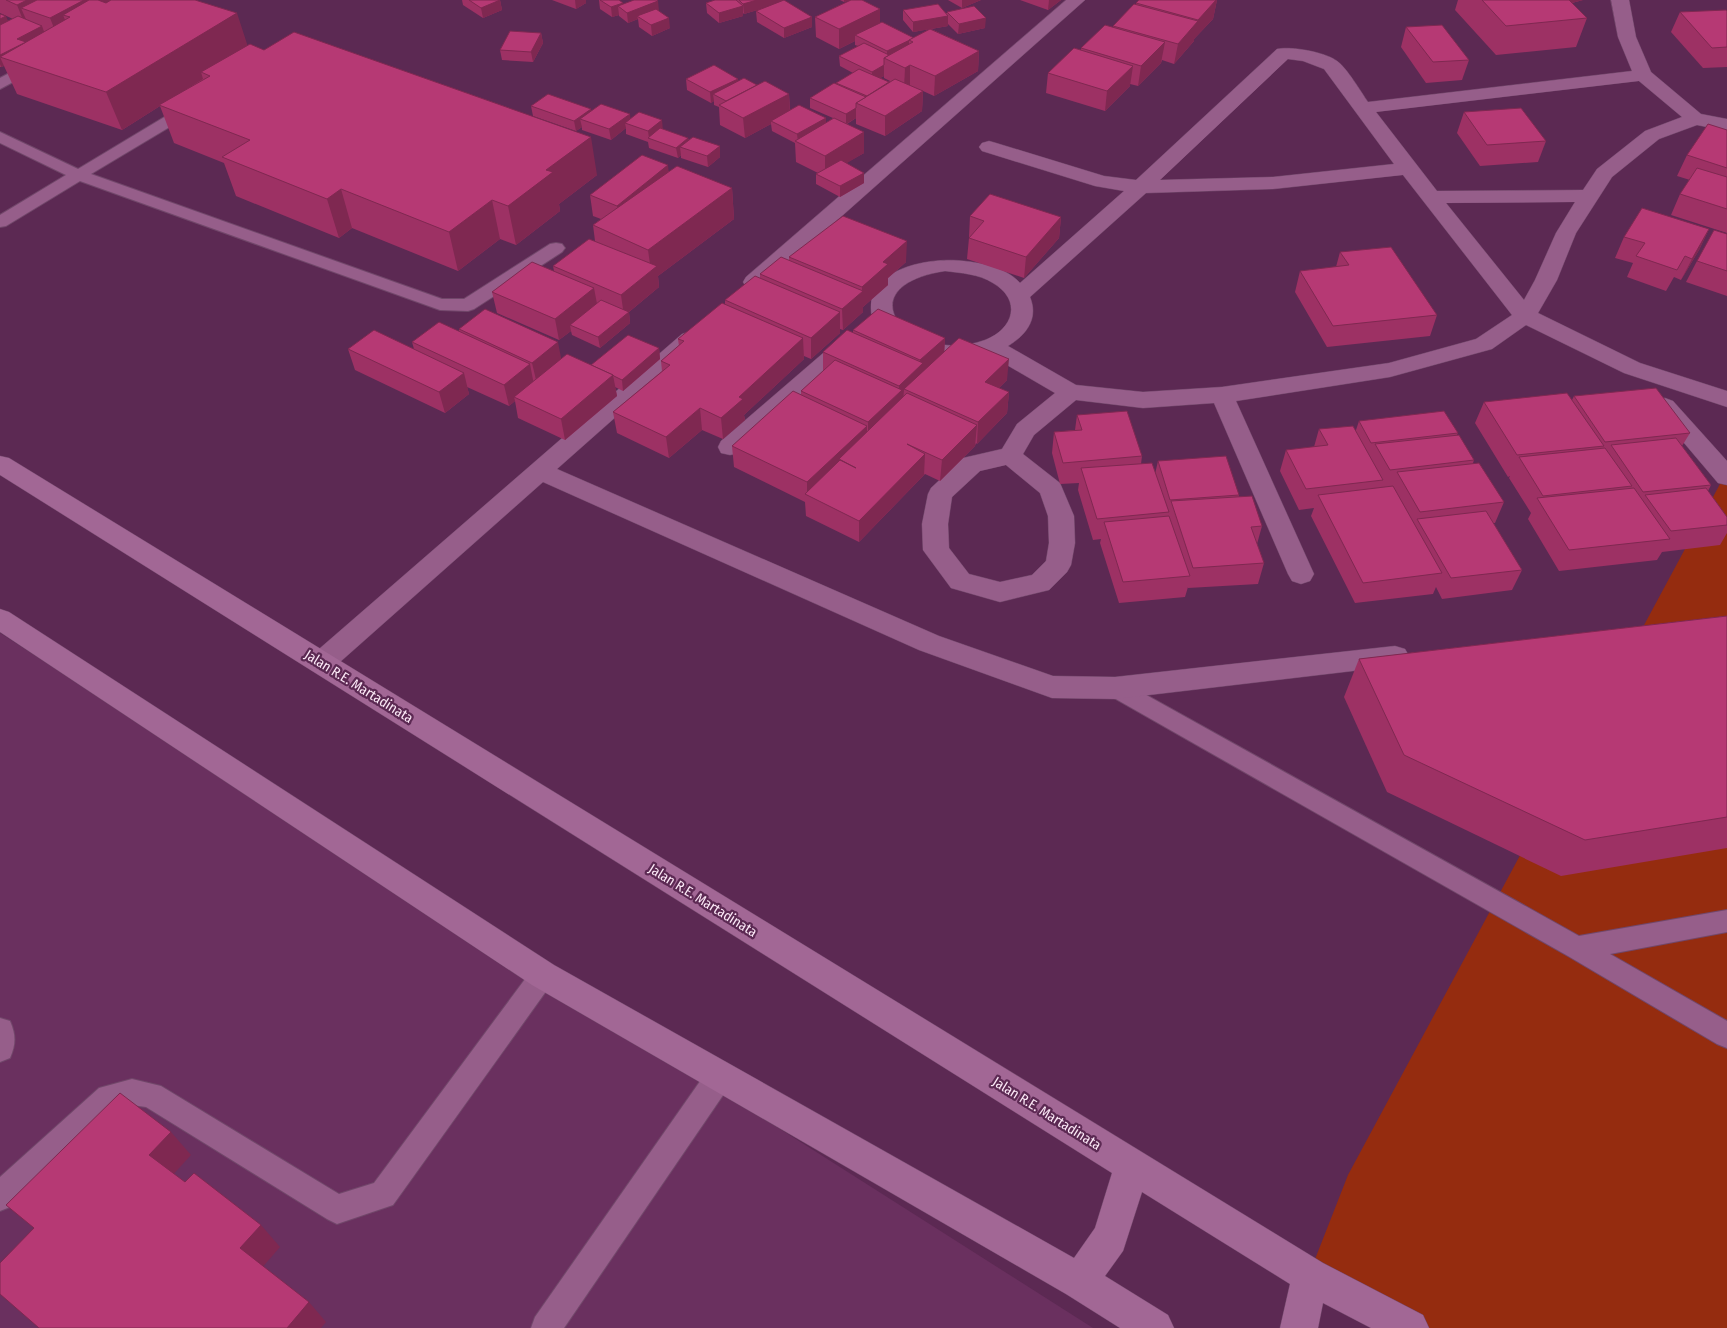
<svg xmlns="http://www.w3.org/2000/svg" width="1727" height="1328" viewBox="0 0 1727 1328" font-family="'Fira Sans Condensed',sans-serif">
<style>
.built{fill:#6a305f}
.green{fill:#952c0f}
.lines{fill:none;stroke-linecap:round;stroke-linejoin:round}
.service-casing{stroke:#71476a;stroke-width:2}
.minor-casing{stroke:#71476a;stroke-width:1}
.trunk-casing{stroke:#71476a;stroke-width:1}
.service{fill:#965e8a;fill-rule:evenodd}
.minor{fill:#965e8a;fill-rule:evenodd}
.trunk{fill:#a26795;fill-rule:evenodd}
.wall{fill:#9d3164;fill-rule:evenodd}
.shaded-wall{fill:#7f2851}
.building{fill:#b63974;stroke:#7f2851}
.labels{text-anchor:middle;stroke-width:4.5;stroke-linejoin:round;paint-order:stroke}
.street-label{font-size:14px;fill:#fce9f7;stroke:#5c2953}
</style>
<rect width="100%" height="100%" fill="#5c2953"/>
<path class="built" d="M0 633 1093 1328H0Z"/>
<path class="green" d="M1727 471V1328H1411L1310 1272 1348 1175Z"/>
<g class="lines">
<g class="service-casing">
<g id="service">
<path d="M36 59 41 61 44 64 41 67 0 89V78Z"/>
<path d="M192 102 198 104 200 107 198 110 91 174 442 299H464L550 244 556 243 562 244 565 248 562 252 474 309 468 311 440 310 80 181 6 226 0 227V215L66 175 0 143V132L78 169 186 104Z"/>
<path d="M1115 679 1123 682 1579 936 1727 910V932L1610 954 1727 1021V1048L1717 1044 1568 956 1107 694 1104 688 1107 682Z"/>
<path d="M543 963 552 967 556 975 552 983 393 1205 337 1224 327 1219 146 1107 132 1105 116 1109 10 1207 0 1211V1177L99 1088 132 1079 161 1086 339 1194 374 1183 534 967Z"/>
<path d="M0 1018 10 1021C16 1035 16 1044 10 1058L0 1062Z"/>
<path d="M720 1063 730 1067 734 1076 730 1085 564 1328H531L535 1317 710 1067Z"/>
</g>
</g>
<g class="minor-casing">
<g id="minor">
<path d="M1066 0H1085L762 287 754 289 746 287 743 282 746 277Z"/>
<path d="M1611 0H1629L1636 37 1651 72 1701 114 1727 119V131L1697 125 1659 139 1612 177 1576 233 1557 280 1538 313 1640 363 1727 391V407L1624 373 1526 325 1492 349 1390 377 1236 401 1314 574 1310 581 1301 584 1292 581 1288 574 1214 403 1143 408 1076 400 1034 435 1023 454 1060 483 1074 516 1075 543 1071 565 1067 572 1049 590 1000 602 951 588 923 550 922 524 928 494 931 488 963 458 1002 449 1017 424 1055 393 988 354C953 364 870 357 871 307 871 266 934 257 964 261 983 263 1007 268 1020 283L1124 191 1095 186 982 151 979 147 982 143 989 141 996 143 1104 176 1136 180 1277 49C1291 46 1325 52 1337 61 1347 68 1361 92 1368 102L1632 71 1618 37ZM1288 59 1303 61 1324 69 1394 164 1273 177 1160 180ZM1639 81 1682 117 1645 131 1597 169 1583 190 1437 191 1376 112ZM1403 175 1512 315 1476 339 1389 363 1222 387 1143 392 1076 385 1008 346C1026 335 1039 319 1030 297L1146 193 1273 189ZM1575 202 1556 233 1535 280 1524 300 1446 203ZM945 271C961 273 979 274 993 283 1022 300 1014 329 985 340 911 367 841 287 945 271ZM1006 465 1040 493 1048 516 1049 543 1046 561 1032 575 1000 582 969 574 949 548 948 524 952 497 980 471Z"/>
<path d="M690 332 698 334 701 339 698 344 557 469 939 636 1053 676 1115 677 1395 646 1405 649 1409 656 1405 663 1395 666 1115 699 1052 698 919 650 543 482 331 670 321 674 311 670 307 663 311 656 682 334Z"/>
<path d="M851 334 859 336 862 341 859 346 739 453 730 455 721 453 718 447 721 441 843 336Z"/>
<path d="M1665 398 1673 401 1727 461V485L1718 483 1657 411 1653 406 1657 401Z"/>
</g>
</g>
<g class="trunk-casing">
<path id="trunk" d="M0 456 9 458 1323 1263 1423 1315 1429 1328H1371L1323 1303 1318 1328H1280L1290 1284 1142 1192 1123 1251 1105 1276 1168 1315 1174 1328H1120L1066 1294 532 985 0 632V609L9 612 554 965 1074 1258 1095 1228 1112 1173 0 475Z"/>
</g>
<use href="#service" class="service"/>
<use href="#minor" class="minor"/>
<use href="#trunk" class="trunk"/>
</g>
<g class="wall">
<path d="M0 0H195L247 46 597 175 559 204 560 211 516 245 500 239 458 271 352 228 339 238 236 196 224 163 174 143 160 106 122 130 17 94 4 66 1 67H0V14L8 21 13 19 0 13Z"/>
<path d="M462 0H500L502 10 483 18 463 5Z"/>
<path d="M552 0H586V3L576 9Z"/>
<path d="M599 0H619L623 4 659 11 670 28 652 36 639 27 638 19 628 23 619 16V15L612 17 600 9Z"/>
<path d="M715 0H783L778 2V3L812 27 784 38 757 22 756 11 767 7 744 14 743 13V16L719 23 707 13 706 3Z"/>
<path d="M840 0H862L880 23 913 38 930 29 913 32 903 20V10L947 13V12L985 28 958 34 948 24V26L931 29 979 51 978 71 934 96 923 91 922 111 885 136 856 124V118L847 124 864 153 846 163 864 183 840 197 816 184V174L818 173 796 162 795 143 772 131 771 124 745 138 720 125 719 107 714 105V101L711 103 687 90 686 79H738V81L757 85 789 94 790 110 826 118V123L833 118 810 108V98L836 84V83L853 73 840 66 839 56 858 46 855 45V41L839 49 816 37 815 17 851 0 844 2ZM884 76V78L890 81 889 82 880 78Z"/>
<path d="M948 0H981L962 8Z"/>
<path d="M1020 0H1061L1048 10Z"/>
<path d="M1139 0H1217L1213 19 1194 39V41L1174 64 1162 60 1161 63 1138 86 1130 84V86L1105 111 1046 93 1048 73 1081 50V48L1113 28V26L1136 5V3Z"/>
<path d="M1458 0H1583L1572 3 1587 18 1576 47 1496 55 1455 10Z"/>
<path d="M1727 11V67L1703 68 1671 32 1680 12Z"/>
<path d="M1406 27 1469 60 1462 80 1426 83 1401 47Z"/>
<path d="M541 33 543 43 533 62 502 60 500 50Z"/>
<path d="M531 106 591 109V111L630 114V119L688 138 689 141 720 157 708 167 681 158V155L678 158 649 148 648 142 626 134V128L611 140 582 130V127L576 131 533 116Z"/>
<path d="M1464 112 1546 141 1538 162 1480 166 1457 133Z"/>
<path d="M1727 130V233L1671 215 1680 194 1690 180 1677 176 1687 155Z"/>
<path d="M669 171 732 188 734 219 658 276 659 287 629 312 630 323 600 348 572 335 571 331 559 340 497 313 492 292 554 271 553 266 595 241 593 225 601 219 593 216 590 195Z"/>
<path d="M970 216 1061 217 1059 238 1024 278 967 259 969 238V237Z"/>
<path d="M1709 229 1699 250 1681 280 1674 277 1666 291 1627 277 1633 263 1615 258 1624 237Z"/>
<path d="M1727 234V296L1686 282 1697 261Z"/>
<path d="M1340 252 1437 315 1430 336 1327 347 1295 292 1300 271 1336 267Z"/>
<path d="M789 257 906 262 888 278V285L863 307V312L843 330 840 329V333L811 359 804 356V359L744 415 745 420 723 439 702 430 669 458 617 433 613 412 662 371 661 361 679 346 678 339 725 304V300L760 278V274L789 260Z"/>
<path d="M459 329 562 359 591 365 659 348 660 359 623 391 615 387 617 396 565 440 518 418 515 401 509 406 467 387 469 394 445 413 355 370 348 349H414L412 342 459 331Z"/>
<path d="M853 330 945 338 944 351 1007 380 999 388 1009 392 1007 413 977 444 976 443 975 446 940 481 925 474 924 475 859 542 806 516 805 502 734 467 732 446 801 395V391L823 371V352L853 332Z"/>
<path d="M1574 396 1690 433 1682 446 1711 485 1708 491 1727 517V533L1720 545 1662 552 1657 560 1559 571 1528 519 1531 513 1509 478 1510 476 1508 477 1475 423 1484 402 1572 400Z"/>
<path d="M1077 415 1142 456 1141 464 1155 474 1158 461 1239 495V497L1262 526 1257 544 1264 563 1258 584 1188 588V587L1185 597 1119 603 1100 543 1101 539 1093 540 1078 490 1079 483 1060 484 1052 453 1054 432 1075 430Z"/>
<path d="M1359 421 1458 433 1457 435 1474 460 1473 463 1504 502 1495 523H1493L1522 570 1512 590 1442 599 1436 587 1433 594 1355 603 1311 516 1314 508 1299 510 1280 471 1286 450 1314 447 1319 429 1356 430Z"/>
<path d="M1727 616V848L1561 876 1387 792 1344 697 1359 659Z"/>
</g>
<g class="shaded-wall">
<path d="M27 0H66L21 8 28 24 25 25 17 5Z"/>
<path d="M84 0H118L70 17 63 15 70 32 58 38 50 18Z"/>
<path d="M500 0 502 10 483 18 481 8Z"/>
<path d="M575 0H586V3L576 9Z"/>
<path d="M757 0H783L778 2V4L744 14 743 4Z"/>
<path d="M844 0H851L844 2Z"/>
<path d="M962 0H981L962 8Z"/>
<path d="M1049 0H1061L1048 10Z"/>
<path d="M1216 0H1217L1213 19 1194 39V41L1174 64 1178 44 1197 22 1198 20Z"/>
<path d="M1566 0H1583L1564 5Z"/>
<path d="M658 1 659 11 640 18 637 16 638 19 628 23 627 13Z"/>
<path d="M623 3 624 10 618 6 619 15 612 17 611 7Z"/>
<path d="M743 6V16L719 23V13Z"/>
<path d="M880 9V29L855 35V41L839 49V29Z"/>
<path d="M237 13 249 50 201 72 203 79 161 105H159L160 106 122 130 106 92Z"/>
<path d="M6 16 10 26 0 31V19Z"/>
<path d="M948 16V26L913 32V22Z"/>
<path d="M812 17V27L784 38V28Z"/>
<path d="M669 18 670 28 652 36 651 25Z"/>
<path d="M986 18 985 28 958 34 959 24Z"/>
<path d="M42 26 46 37 0 57V55L17 39Z"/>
<path d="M541 33 543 43 533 62 531 52Z"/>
<path d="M909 40V50L887 59V51Z"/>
<path d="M1165 42 1161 63 1138 86 1141 66Z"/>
<path d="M979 51 978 71 934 96 935 76Z"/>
<path d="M0 57 4 66 1 67 0 64Z"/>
<path d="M884 65V76L872 82V72Z"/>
<path d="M910 65V85L904 88 905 68Z"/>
<path d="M1133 66 1130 86 1105 111 1107 91Z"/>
<path d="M738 79 739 89 713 94 714 101 711 103 710 92Z"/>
<path d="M923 91 922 111 885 136V116Z"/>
<path d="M789 94 790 114 771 121V124L745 138 743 118Z"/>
<path d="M856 108V118L846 124V114Z"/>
<path d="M591 109 593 119H580L582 127 576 131 574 121Z"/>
<path d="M630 114 631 124 625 123 626 128 611 140 609 129Z"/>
<path d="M826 118V128L798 142 797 134Z"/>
<path d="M662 120 663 131 649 138 648 131Z"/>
<path d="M864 132V153L825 176V156Z"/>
<path d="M591 137 597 175 559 204 560 211 516 245 508 206 546 170Z"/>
<path d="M688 138 689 148 680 147 681 155 678 158 676 148Z"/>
<path d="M720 146V157L708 167 707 156Z"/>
<path d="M668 165 670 186 620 227 617 206Z"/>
<path d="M864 173V183L840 197V186Z"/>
<path d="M732 188 734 219 658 276 659 287 624 316 621 295 651 271 648 250Z"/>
<path d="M341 189 352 228 339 238 327 199Z"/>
<path d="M492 200 500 239 458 271 449 232Z"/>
<path d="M1061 217 1059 238 1024 278 1026 257Z"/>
<path d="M1709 229 1699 250 1681 280 1692 259Z"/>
<path d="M907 241 906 262 888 278V285L863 307V312L843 330 842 309 862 292V287L883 262Z"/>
<path d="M594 288 598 309 570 325 571 331 559 340 555 319Z"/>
<path d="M629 312 630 323 600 348 598 337Z"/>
<path d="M840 312V333L811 359V338Z"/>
<path d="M803 338 804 359 744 415 745 420 723 439 721 418 739 397Z"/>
<path d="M945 338 944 359 904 389 903 403 868 443V422L899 393V386L920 366V360Z"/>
<path d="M558 342 562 363 537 384 532 363Z"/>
<path d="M659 348 660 359 623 391 622 380Z"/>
<path d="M1009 359 1007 380 984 403 985 382Z"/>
<path d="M530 364 534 385 514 397 515 401 509 406 504 385Z"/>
<path d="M464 373 469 394 445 413 439 392Z"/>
<path d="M613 375 617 396 565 440 561 419Z"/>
<path d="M1009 392 1007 413 977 444 978 422Z"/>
<path d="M700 408 702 430 669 458 666 437Z"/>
<path d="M977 425 975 446 940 481 942 460Z"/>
<path d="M867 426V447L839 459V473L807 496V482Z"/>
<path d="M925 454 924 475 859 542V521Z"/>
<path d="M171 1132 191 1155 170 1178 149 1155Z"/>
<path d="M261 1225 280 1247 260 1270 240 1248Z"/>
<path d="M309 1302 326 1322 321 1328H287Z"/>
</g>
<g class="building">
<path d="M6 0H27L17 5Z"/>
<path d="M37 0H84L50 18 21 8Z"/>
<path d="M89 0H98L106 3 111 0H195L237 13 106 92 0 57 70 17 63 15Z"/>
<path d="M469 0H500L481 8Z"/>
<path d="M600 0H619L623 3 611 7Z"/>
<path d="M634 0H657L658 1 627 13 618 6Z"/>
<path d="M715 0H736L743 6 719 13 706 3Z"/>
<path d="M739 0H757L743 4Z"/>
<path d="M784 0 812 17 784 28 756 11Z"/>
<path d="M851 0H862L880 9 839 29 815 17Z"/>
<path d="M1139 0H1216L1198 20 1136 3Z"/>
<path d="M1482 0H1569L1587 18 1506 26Z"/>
<path d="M938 4 948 16 913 22 903 10Z"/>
<path d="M1134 4 1198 21 1178 44 1113 26Z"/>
<path d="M974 6 986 18 959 24 947 12Z"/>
<path d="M656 9 669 18 651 25 637 16Z"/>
<path d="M1726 10 1727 11V47L1712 48 1680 12Z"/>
<path d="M0 14 6 16 0 19Z"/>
<path d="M18 16 42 26 17 39 26 42 0 55V25Z"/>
<path d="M882 22 914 38 887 51 855 35Z"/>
<path d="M1105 25 1165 42 1141 66 1081 48Z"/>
<path d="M1442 25 1469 60 1433 62 1406 27Z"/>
<path d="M930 29 979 51 935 76 910 65 905 68 884 58 913 42 909 40Z"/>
<path d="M510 31 541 33 531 52 500 50Z"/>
<path d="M294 32 591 137 546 170 553 172 508 206 492 200 449 232 341 189 327 199 222 157 250 140 159 105 210 76 201 72 250 44 264 50Z"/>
<path d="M864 43 889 55 884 58V65L872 72 839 56Z"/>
<path d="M1074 48 1133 66 1107 91 1048 73Z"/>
<path d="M714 65 738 79 710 92 686 79Z"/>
<path d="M859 69 889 82 867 96 836 83Z"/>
<path d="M744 78 757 85 726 101 713 94Z"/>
<path d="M895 79 923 91 885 116 856 103Z"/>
<path d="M765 81 789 94 743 118 719 105Z"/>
<path d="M834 83 866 97 856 103V108L846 114 810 98Z"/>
<path d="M548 94 591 109 574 121 531 106Z"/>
<path d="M601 104 630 114 609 129 580 119Z"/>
<path d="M799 105 826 118 797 134 771 121Z"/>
<path d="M1521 108 1546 141 1487 145 1464 112Z"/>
<path d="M639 112 662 120 648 131 625 123Z"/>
<path d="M834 118 864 132 825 156 795 141Z"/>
<path d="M1708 124 1727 130V168L1687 155Z"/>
<path d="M660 128 688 138 676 148 648 138Z"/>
<path d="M693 137 720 146 707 156 680 147Z"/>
<path d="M642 155 668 165 617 206 590 195Z"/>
<path d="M841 160 864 173 840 186 816 174Z"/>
<path d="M677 166 732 188 648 250 593 225Z"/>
<path d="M1697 168 1727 177V209L1680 194Z"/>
<path d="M990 194 1061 217 1026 257 969 238 984 221 970 216Z"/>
<path d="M1642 208 1709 229 1692 259 1685 256 1677 270 1636 256 1645 243 1624 237Z"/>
<path d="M843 216 907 241 883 262 888 264 862 287 789 257Z"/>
<path d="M1714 230 1727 234V271L1697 261Z"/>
<path d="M589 239 657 266 621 295 553 266Z"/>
<path d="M1391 247 1437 315 1333 326 1300 271 1349 265 1340 252Z"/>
<path d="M781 257 863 291 842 309 760 274Z"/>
<path d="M532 262 594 288 555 319 492 292Z"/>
<path d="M755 276 840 312 811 338 725 300Z"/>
<path d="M601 300 629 312 598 337 570 325Z"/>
<path d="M722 303 803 338 739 397 743 399 721 418 700 408 666 437 613 412 670 365 661 361 684 341 678 339Z"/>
<path d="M485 309 558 342 532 363 459 329Z"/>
<path d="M878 309 945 338 920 360 853 330Z"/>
<path d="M439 322 530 364 504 385 412 342Z"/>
<path d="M374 330 464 373 439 392 348 349Z"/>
<path d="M847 330 923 363 899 386 823 352Z"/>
<path d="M628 335 659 348 622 380 614 376 613 375 591 365Z"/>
<path d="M959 338 1009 359 985 382 1009 392 978 422 904 389Z"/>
<path d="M567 354 613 375 561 419 514 397Z"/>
<path d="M835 360 902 390 868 422 801 391Z"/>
<path d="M1656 388 1690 433 1605 442 1574 396Z"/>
<path d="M793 391 867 426 807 482 732 446Z"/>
<path d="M907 393 977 425 942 460 907 444 925 454 859 521 805 494 840 460 856 468 839 459Z"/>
<path d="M1567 393 1604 446 1517 455 1484 402Z"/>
<path d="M1127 411 1142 456 1063 463 1054 432 1082 430 1077 415Z"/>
<path d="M1444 411 1458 433 1371 443 1359 421Z"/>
<path d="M1353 426 1383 480 1306 489 1286 450 1328 445 1319 429Z"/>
<path d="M1459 435 1474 460 1390 470 1375 444Z"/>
<path d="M1676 438 1711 485 1643 492 1611 445Z"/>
<path d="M1605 448 1632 486 1543 496 1519 457Z"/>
<path d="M1226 456 1239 495 1170 500 1158 461Z"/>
<path d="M1152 463 1169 512 1097 519 1081 468Z"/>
<path d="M1479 463 1504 502 1420 512 1397 472Z"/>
<path d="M1393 486 1442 573 1363 583 1318 495Z"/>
<path d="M1634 488 1670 539 1569 550 1537 498Z"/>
<path d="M1706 488 1727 517V525L1671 531 1645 495Z"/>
<path d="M1252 496 1262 526 1251 527 1264 563 1193 568 1171 501Z"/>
<path d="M1486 511 1522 570 1451 578 1417 519Z"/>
<path d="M1169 516 1190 576 1123 582 1104 522Z"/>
<path d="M1727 616V817L1585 840 1404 755 1359 659Z"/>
<path d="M120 1093 171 1132 149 1155 185 1182 194 1173 261 1225 240 1248 309 1302 287 1328H39L0 1294V1263L34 1228 6 1205Z"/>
</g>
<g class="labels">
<g class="street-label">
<text transform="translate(359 686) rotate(32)" y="5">Jalan R.E. Martadinata</text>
<text transform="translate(703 900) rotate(32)" y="5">Jalan R.E. Martadinata</text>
<text transform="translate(1047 1113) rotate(32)" y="5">Jalan R.E. Martadinata</text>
</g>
</g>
</svg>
